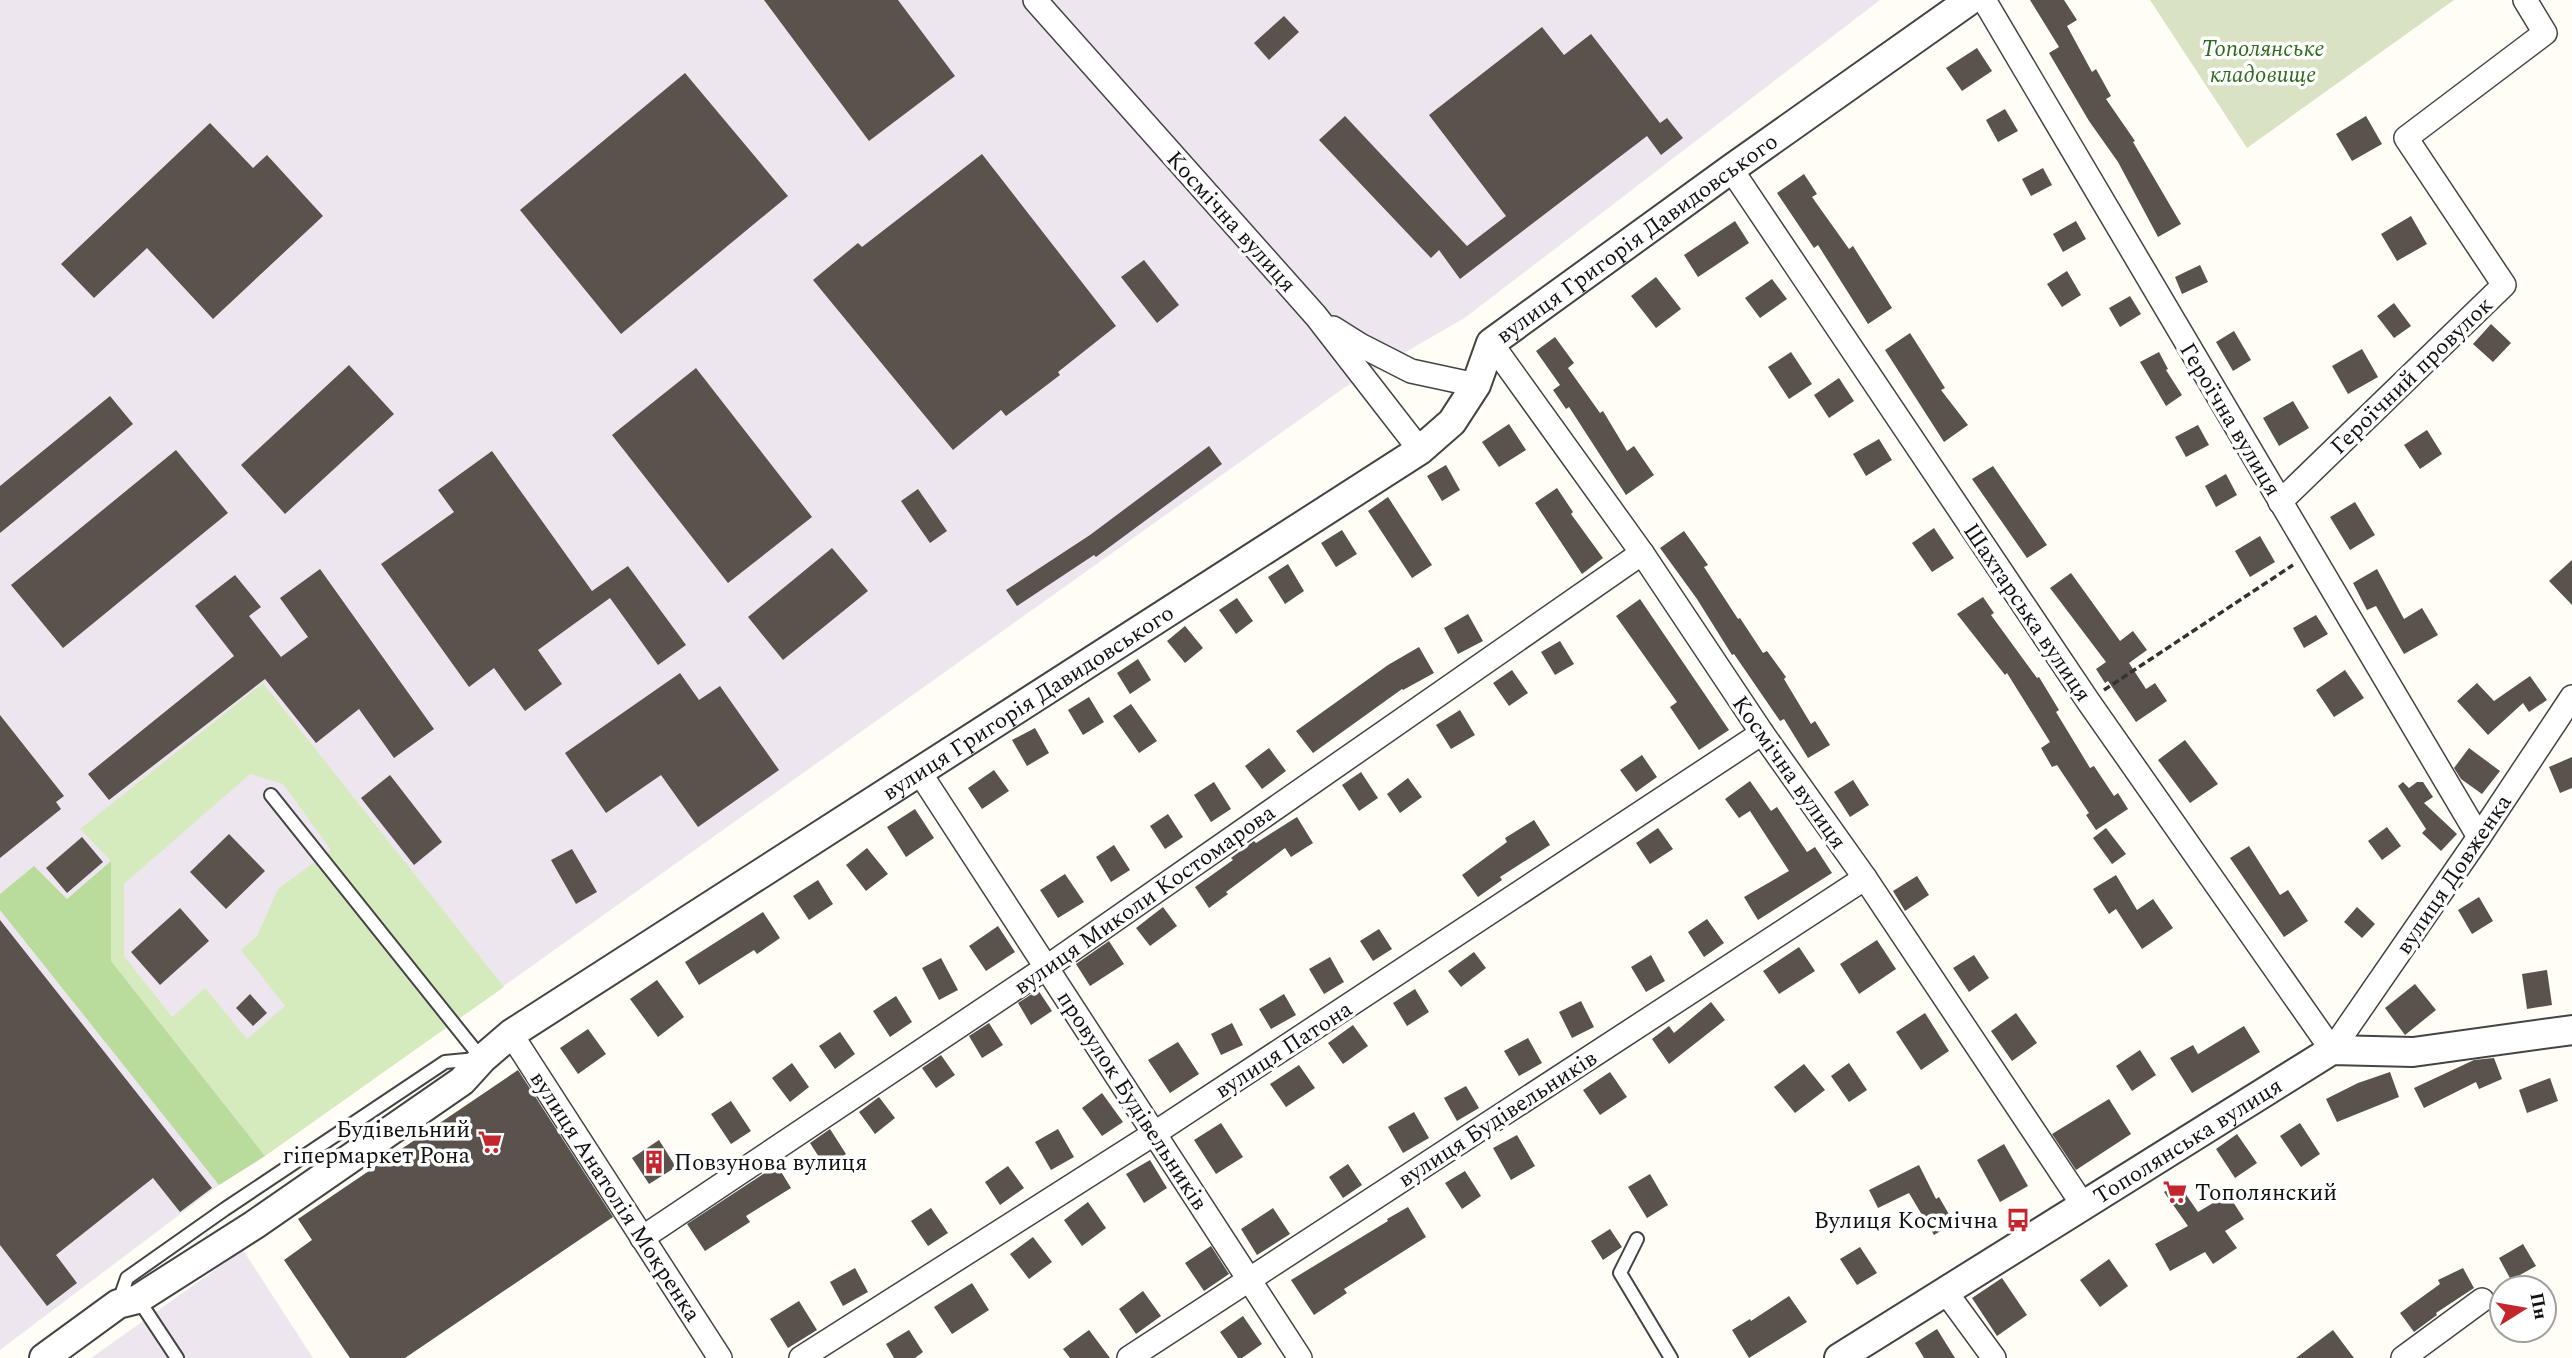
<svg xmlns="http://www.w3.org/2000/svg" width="2572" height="1358" viewBox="0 0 2572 1358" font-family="Spectral,serif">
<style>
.industrial{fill:#eee6ef}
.green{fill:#d5ebbd;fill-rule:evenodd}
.forest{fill:#b9dc9c}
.cemetery{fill:#d9e3c4}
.building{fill:#5a524d}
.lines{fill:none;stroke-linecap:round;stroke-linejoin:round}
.service-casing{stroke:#444;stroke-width:16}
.minor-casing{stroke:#444;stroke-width:26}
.tertiary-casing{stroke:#444;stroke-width:32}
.path{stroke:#333;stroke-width:3.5;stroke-dasharray:7 3.5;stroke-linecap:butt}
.service{stroke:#fff;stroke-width:12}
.minor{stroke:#fff;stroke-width:23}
.tertiary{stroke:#fff;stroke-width:28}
.labels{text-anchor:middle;stroke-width:7;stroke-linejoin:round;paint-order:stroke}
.park-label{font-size:23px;font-style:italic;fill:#2f6b1f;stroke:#fff}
.street-label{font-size:23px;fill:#111;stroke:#fff}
.poi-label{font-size:23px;fill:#111;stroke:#fff;text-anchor:end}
</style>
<rect width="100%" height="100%" fill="#fffdf5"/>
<g class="industrial">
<path d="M0 0H1880L1466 317 1344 388 265 1156 219 1185 0 1350Z"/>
<path d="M243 1250 313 1358H91Z"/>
</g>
<path class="green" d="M263 683 504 987 265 1156 111 961V861L80 829ZM250 774 283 784 331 850 278 889 257 936 241 950 285 1006 247 1039 205 988 172 1017 124 956V884Z"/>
<path class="forest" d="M111 861V961L265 1156 219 1185 0 910V894L34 866 67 899Z"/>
<path class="cemetery" d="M2150 0H2454L2247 148Z"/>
<g class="building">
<path d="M764 0H898L955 76 869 141Z"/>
<path d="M2030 0H2064L2077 20 2067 26 2092 72 2096 69 2111 96 2106 99 2135 141 2133 142 2181 224 2158 237 2118 162 2089 121 2049 53 2059 47Z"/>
<path d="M1284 16 1299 32 1269 60 1254 43Z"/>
<path d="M1542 27 1564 55 1591 34 1660 123 1667 118 1683 138 1661 155 1647 136 1460 279 1439 250 1431 258 1319 140 1345 116 1467 246 1506 216 1429 115Z"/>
<path d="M1977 48 1992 71 1962 91 1946 68Z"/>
<path d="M685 73 788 196 621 334 520 210Z"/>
<path d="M2005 109 2018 131 1998 142 1986 120Z"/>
<path d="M2366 116 2382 144 2352 161 2336 134Z"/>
<path d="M210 123 253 168 267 155 323 216 213 319 147 248 94 298 61 264Z"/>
<path d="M982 154 1116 326 1058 372 1060 375 1006 416 1001 410 953 450 813 280 858 243 862 247Z"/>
<path d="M2043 168 2052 185 2031 196 2022 179Z"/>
<path d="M1804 174 1817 194 1812 197 1849 249 1853 246 1892 308 1868 324 1818 245 1814 248 1777 193Z"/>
<path d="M2411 216 2427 244 2397 261 2381 234Z"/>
<path d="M1735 221 1749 243 1698 277 1684 255Z"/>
<path d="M2076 221 2086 239 2063 252 2053 234Z"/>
<path d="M1144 260 1179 305 1157 323 1121 277Z"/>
<path d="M2200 265 2208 282 2182 294 2175 277Z"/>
<path d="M2067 271 2081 295 2062 307 2047 284Z"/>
<path d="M1656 277 1681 309 1656 328 1631 296Z"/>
<path d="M1772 279 1787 299 1760 318 1745 298Z"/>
<path d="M2130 296 2141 314 2120 327 2109 308Z"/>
<path d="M2394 303 2411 326 2394 338 2377 316Z"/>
<path d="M2491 324 2511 343 2493 362 2473 344Z"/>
<path d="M2234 331 2251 360 2233 371 2216 342Z"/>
<path d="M1910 333 1945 388 1941 390 1968 425 1944 442 1885 350Z"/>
<path d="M1555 337 1574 363 1568 368 1600 413 1603 411 1627 451 1634 446 1654 475 1626 495 1569 407 1566 409 1553 390 1560 385 1536 351Z"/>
<path d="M2362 349 2378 377 2348 394 2332 366Z"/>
<path d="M1791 352 1812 384 1789 399 1768 367Z"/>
<path d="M2159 352 2168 369 2166 370 2182 395 2166 406 2140 362Z"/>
<path d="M349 365 394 414 285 514 241 465Z"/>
<path d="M696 368 812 517 728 583 612 435Z"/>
<path d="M1839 378 1854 401 1829 418 1814 395Z"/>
<path d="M110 396 133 424 0 533V486Z"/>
<path d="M2293 401 2309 428 2279 446 2263 418Z"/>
<path d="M1509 424 1526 450 1499 467 1482 442Z"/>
<path d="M2198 425 2209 445 2186 457 2175 437Z"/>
<path d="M2427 430 2442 454 2420 469 2404 445Z"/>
<path d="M1879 439 1892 460 1866 476 1853 454Z"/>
<path d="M1209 446 1222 464 1096 557 1094 555 1017 606 1006 590 1090 535Z"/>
<path d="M176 450 228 513 63 648 11 585Z"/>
<path d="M492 451 592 591 628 566 686 645 658 665 610 598 538 650 562 684 525 711 494 668 469 687 381 564 454 512 438 490Z"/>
<path d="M1446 465 1460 490 1442 501 1427 476Z"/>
<path d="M1993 466 2047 545 2027 558 1972 479Z"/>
<path d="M2226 474 2237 495 2216 507 2205 486Z"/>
<path d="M1557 488 1573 512 1571 514 1603 558 1582 574 1535 503Z"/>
<path d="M918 489 947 531 930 543 901 501Z"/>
<path d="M1388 497 1432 565 1412 578 1368 511Z"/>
<path d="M2355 502 2375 535 2350 550 2330 517Z"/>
<path d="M1934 528 1954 558 1932 572 1912 543Z"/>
<path d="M1342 530 1357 554 1336 567 1321 543Z"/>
<path d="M1684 531 1708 565 1704 567 1738 619 1740 618 1763 653 1767 651 1786 677 1784 679 1811 724 1815 721 1830 745 1808 758 1784 719 1780 721 1734 654 1732 655 1697 599 1660 548Z"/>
<path d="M2260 536 2275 562 2250 577 2235 551Z"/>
<path d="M832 548 868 591 783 660 748 617Z"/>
<path d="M2572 560V605L2549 581Z"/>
<path d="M1288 564 1304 591 1285 604 1268 577Z"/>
<path d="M320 569 434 729 394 758 359 709 316 743 265 679 109 800 88 774 234 656 195 606 235 575 261 607 249 616 281 657 308 637 280 598Z"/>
<path d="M2377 569 2404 619 2422 608 2438 635 2404 654 2376 606 2367 610 2353 583Z"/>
<path d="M2071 573 2120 641 2133 631 2147 650 2129 663 2146 689 2155 683 2167 701 2136 722 2108 681 2105 683 2096 669 2106 662 2050 588Z"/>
<path d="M1983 597 1994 613 1991 615 2037 678 2039 677 2059 710 2056 712 2090 768 2094 766 2114 796 2118 793 2128 809 2096 830 2086 815 2089 813 2057 765 2052 767 2041 748 2050 742 2007 673 2005 675 1957 614Z"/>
<path d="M1237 598 1253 621 1236 634 1219 610Z"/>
<path d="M1640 599 1729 730 1699 750 1670 707 1677 702 1616 616Z"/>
<path d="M1468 614 1483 641 1458 654 1444 628Z"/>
<path d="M2316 615 2328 634 2304 648 2293 628Z"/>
<path d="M1185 626 1203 648 1185 663 1167 641Z"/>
<path d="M1560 641 1574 664 1555 675 1541 652Z"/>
<path d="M1419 647 1434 673 1403 690 1402 689 1313 753 1296 731 1388 665Z"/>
<path d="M1138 659 1151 680 1130 694 1117 673Z"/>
<path d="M1512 670 1528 693 1509 706 1493 683Z"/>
<path d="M2345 670 2364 698 2334 717 2316 690Z"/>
<path d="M680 673 699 700 720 686 779 770 698 827 661 775 606 813 565 753Z"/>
<path d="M2530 676 2547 700 2529 712 2523 703 2488 735 2457 701 2477 683 2494 701Z"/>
<path d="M1089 697 1104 722 1083 735 1068 710Z"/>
<path d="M1131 704 1157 741 1139 753 1113 716Z"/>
<path d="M1460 710 1475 735 1451 749 1436 725Z"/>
<path d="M0 715 64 796 56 802 61 809 0 858Z"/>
<path d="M1035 728 1049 753 1027 766 1012 740Z"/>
<path d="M2185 740 2218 784 2190 803 2158 760Z"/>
<path d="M1269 748 1286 771 1262 789 1245 766Z"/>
<path d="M2469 748 2500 771 2482 794 2461 779 2454 768Z"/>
<path d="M1642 755 1657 777 1636 792 1620 770Z"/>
<path d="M2572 757V788L2560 793 2549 767Z"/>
<path d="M994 770 1009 791 982 809 968 788Z"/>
<path d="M1361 772 1378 798 1359 811 1342 785Z"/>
<path d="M390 775 442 842 414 865 361 798Z"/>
<path d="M1408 778 1422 797 1400 813 1387 794Z"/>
<path d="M1853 780 1869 805 1850 817 1834 792Z"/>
<path d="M1750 781 1771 811 1777 807 1807 852 1815 847 1832 873 1758 920 1744 897 1789 871 1750 811 1739 818 1725 799Z"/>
<path d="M1214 782 1231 809 1211 822 1194 795Z"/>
<path d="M2403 782 2409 788 2417 782H2423L2433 797 2424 803 2457 834 2441 851 2422 833 2426 829 2398 786Z"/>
<path d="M915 809 934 838 906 857 887 827Z"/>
<path d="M1168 814 1183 837 1165 849 1150 826Z"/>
<path d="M1297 817 1313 843 1291 857 1285 848 1226 892 1228 894 1209 908 1195 887 1233 860 1231 858 1254 841 1256 843Z"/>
<path d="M1534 820 1550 845 1500 877 1502 880 1478 897 1462 875 1507 842 1505 838Z"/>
<path d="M2387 827 2401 846 2382 860 2368 841Z"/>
<path d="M1658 828 1673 849 1650 864 1636 843Z"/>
<path d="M2106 828 2126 854 2112 864 2093 838Z"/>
<path d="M229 834 265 871 226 909 190 872Z"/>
<path d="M82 837 103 862 67 893 46 868Z"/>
<path d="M1114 845 1130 870 1111 882 1096 857Z"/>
<path d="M2249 846 2280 895 2288 890 2308 921 2284 937 2230 858Z"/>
<path d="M867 848 888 874 866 891 846 865Z"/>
<path d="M572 849 597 892 576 904 551 860Z"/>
<path d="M1065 874 1084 902 1058 918 1040 890Z"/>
<path d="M2116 875 2137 910 2153 899 2173 928 2142 949 2116 909 2109 914 2093 889Z"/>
<path d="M1917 876 1929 895 1905 911 1893 891Z"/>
<path d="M818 880 833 904 809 920 793 896Z"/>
<path d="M2479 897 2493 921 2472 934 2458 910Z"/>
<path d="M1163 907 1177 926 1150 946 1136 928Z"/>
<path d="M2357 907 2375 924 2362 938 2344 922Z"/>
<path d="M180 908 209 941 160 985 131 952Z"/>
<path d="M763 912 780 938 757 954 754 950 699 985 685 962Z"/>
<path d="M1707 919 1724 943 1704 957 1688 932Z"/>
<path d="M0 920 212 1188 180 1212 153 1178 56 1255 77 1283 47 1306 0 1245Z"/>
<path d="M998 926 1015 952 986 971 969 946Z"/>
<path d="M1379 929 1392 949 1373 961 1360 941Z"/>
<path d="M1877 940 1896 969 1859 994 1840 964Z"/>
<path d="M1109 941 1124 964 1090 986 1076 964Z"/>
<path d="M1799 947 1815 971 1779 994 1763 971Z"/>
<path d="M1474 952 1486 968 1461 987 1448 971Z"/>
<path d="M1651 955 1665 981 1646 992 1631 967Z"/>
<path d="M1974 955 1989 978 1969 992 1953 968Z"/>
<path d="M1330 957 1344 982 1324 994 1309 969Z"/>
<path d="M941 958 958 990 939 1000 922 968Z"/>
<path d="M2547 970 2552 1005 2527 1009 2522 974Z"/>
<path d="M657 980 684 1017 658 1037 630 999Z"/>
<path d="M2415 984 2436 1010 2405 1035 2385 1008Z"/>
<path d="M1415 989 1429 1012 1407 1026 1393 1003Z"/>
<path d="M1038 990 1052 1011 1031 1025 1018 1003Z"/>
<path d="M250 994 267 1013 253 1026 236 1008Z"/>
<path d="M1284 994 1296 1015 1271 1029 1259 1009Z"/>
<path d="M896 996 912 1022 890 1037 873 1011Z"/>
<path d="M1581 1001 1594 1027 1572 1038 1559 1012Z"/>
<path d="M1711 1002 1725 1020 1669 1064 1652 1039 1669 1026 1674 1033Z"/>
<path d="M1925 1013 1949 1051 1921 1070 1896 1032Z"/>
<path d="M2016 1013 2037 1043 2012 1061 1991 1031Z"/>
<path d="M989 1023 1003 1045 982 1058 969 1036Z"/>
<path d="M1232 1023 1243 1045 1221 1055 1211 1034Z"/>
<path d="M1353 1025 1368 1046 1343 1064 1328 1043Z"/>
<path d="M2244 1026 2260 1052 2192 1093 2170 1058 2193 1045 2198 1054Z"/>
<path d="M588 1029 606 1054 578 1074 560 1048Z"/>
<path d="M840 1032 855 1054 835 1069 819 1046Z"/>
<path d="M1528 1038 1542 1063 1519 1076 1504 1051Z"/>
<path d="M1178 1042 1199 1074 1170 1093 1148 1060Z"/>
<path d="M2140 1050 2156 1075 2132 1091 2116 1066Z"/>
<path d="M941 1055 955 1075 936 1088 922 1068Z"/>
<path d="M2494 1058 2502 1079 2479 1089 2476 1082 2424 1108 2414 1088 2474 1060Z"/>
<path d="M792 1063 809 1087 790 1102 772 1078Z"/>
<path d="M1849 1063 1867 1090 1849 1102 1831 1076Z"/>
<path d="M1804 1064 1825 1090 1795 1113 1774 1087Z"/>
<path d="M1299 1065 1315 1088 1286 1107 1270 1084Z"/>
<path d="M518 1070 613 1217 405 1358H350L284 1260 312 1240 298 1219Z"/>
<path d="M1610 1072 1627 1097 1600 1115 1583 1090Z"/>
<path d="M2390 1072 2399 1097 2337 1122 2326 1099 2358 1083Z"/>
<path d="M2550 1078 2558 1101 2527 1113 2519 1090Z"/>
<path d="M1466 1086 1479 1108 1457 1121 1444 1098Z"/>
<path d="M1102 1093 1123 1122 1102 1136 1082 1108Z"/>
<path d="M879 1097 895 1118 875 1134 859 1112Z"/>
<path d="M2109 1099 2131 1134 2076 1170 2052 1134Z"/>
<path d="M731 1101 751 1131 731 1144 711 1114Z"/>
<path d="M1414 1112 1429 1138 1403 1153 1388 1127Z"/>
<path d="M1221 1123 1243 1157 1216 1174 1194 1140Z"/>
<path d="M2300 1123 2320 1154 2301 1167 2280 1136Z"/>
<path d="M830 1129 846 1154 826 1168 810 1143Z"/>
<path d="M1058 1129 1074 1157 1051 1170 1035 1142Z"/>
<path d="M2237 1134 2257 1163 2235 1178 2216 1149Z"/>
<path d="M1517 1135 1535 1166 1511 1180 1493 1148Z"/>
<path d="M659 1140 676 1167 649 1184 632 1158Z"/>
<path d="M2004 1144 2028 1186 2000 1202 1977 1160Z"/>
<path d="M1150 1160 1167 1188 1144 1203 1126 1174Z"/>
<path d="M1348 1164 1362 1185 1343 1198 1329 1177Z"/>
<path d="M777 1165 791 1188 746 1216 750 1222 705 1251 687 1224Z"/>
<path d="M1919 1165 1936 1199 1939 1197 1954 1223 1934 1235 1909 1193 1878 1208 1869 1190Z"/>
<path d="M1008 1166 1024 1188 1000 1205 985 1182Z"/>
<path d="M1465 1171 1481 1196 1462 1209 1445 1183Z"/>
<path d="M1650 1174 1668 1205 1647 1218 1628 1187Z"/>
<path d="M2178 1183 2198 1212 2228 1194 2244 1219 2225 1231 2237 1248 2213 1264 2205 1252 2170 1271 2155 1244 2188 1226 2164 1192Z"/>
<path d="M1088 1202 1106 1228 1082 1246 1064 1220Z"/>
<path d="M1408 1207 1426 1237 1344 1289 1347 1293 1314 1315 1291 1280 1388 1221 1387 1219Z"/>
<path d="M931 1208 948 1233 928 1246 911 1221Z"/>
<path d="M1273 1208 1290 1234 1257 1255 1241 1229Z"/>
<path d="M1610 1229 1622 1247 1603 1260 1591 1241Z"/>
<path d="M1033 1237 1052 1262 1029 1279 1010 1254Z"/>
<path d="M2523 1244 2536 1266 2511 1280 2499 1258Z"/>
<path d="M1211 1246 1229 1274 1204 1291 1185 1263Z"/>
<path d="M1860 1247 1877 1273 1857 1285 1840 1259Z"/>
<path d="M2109 1259 2128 1286 2100 1307 2080 1280Z"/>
<path d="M855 1268 868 1292 843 1306 830 1282Z"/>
<path d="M2463 1268 2474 1288 2436 1313 2437 1315 2414 1332 2400 1313 2440 1284 2438 1280Z"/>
<path d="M2002 1278 2027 1315 1997 1336 1972 1298Z"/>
<path d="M972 1283 989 1310 952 1334 934 1307Z"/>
<path d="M1143 1291 1161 1316 1136 1334 1119 1309Z"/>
<path d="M1789 1296 1807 1322 1749 1358 1732 1330 1750 1319 1751 1321Z"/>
<path d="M799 1301 817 1330 788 1348 770 1319Z"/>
<path d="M1243 1316 1262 1344 1242 1358H1238L1220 1332Z"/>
<path d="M1937 1329 1955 1358H1924L1915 1343Z"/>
<path d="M909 1330 923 1352 915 1358H894L886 1344Z"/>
<path d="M1089 1330 1110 1358H1070L1063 1349Z"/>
<path d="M2333 1330 2354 1358H2296Z"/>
</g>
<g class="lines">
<g class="service-casing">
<g id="service">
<path d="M271 795 482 1059"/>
<path d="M1637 1239 1620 1273 1671 1358"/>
<path d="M138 1299 177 1358"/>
<path d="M118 1304 127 1278 225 1209 445 1062 476 1059"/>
</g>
</g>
<g class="minor-casing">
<g id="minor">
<path d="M1035 0 1316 316 1420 450"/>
<path d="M1984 0 2479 837"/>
<path d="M1731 169 2088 701 2332 1050 2479 837 2572 697"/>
<path d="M1333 328 1360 345 1411 371 1476 385"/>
<path d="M1491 343 1642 553 1762 733 1865 878 2083 1205"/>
<path d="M2280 502 2504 285 2406 138 2545 33 2525 0"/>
<path d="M920 773 1300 1358"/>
<path d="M511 1034 720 1358"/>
<path d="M642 1238 1047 967 1642 553"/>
<path d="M1945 1291 1994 1358"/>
<path d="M801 1358 1155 1133 1762 733"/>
<path d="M1129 1358 1865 878"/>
<path d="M2403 1358 2482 1300"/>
</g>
</g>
<g class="tertiary-casing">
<g id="tertiary">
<path id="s1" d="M44 1358 118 1304 138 1299 254 1225 462 1081 482 1059 511 1034 1420 450 1452 422 1476 385 1491 343 1731 169 1970 0"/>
<path id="s2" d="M1839 1358 2332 1050 2413 1052 2572 1030"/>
</g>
</g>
<path class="path" d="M2104 690 2293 565"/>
<use href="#service" class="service"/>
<use href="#minor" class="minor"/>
<use href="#tertiary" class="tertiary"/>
</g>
<defs>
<g id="supermarket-bare" transform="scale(1.89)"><path d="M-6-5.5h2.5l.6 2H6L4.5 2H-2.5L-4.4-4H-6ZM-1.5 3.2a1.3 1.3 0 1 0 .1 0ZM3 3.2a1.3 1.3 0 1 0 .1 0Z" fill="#c4262e" stroke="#fff" stroke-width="2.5" paint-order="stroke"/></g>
<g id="building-bare" transform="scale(1.89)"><path d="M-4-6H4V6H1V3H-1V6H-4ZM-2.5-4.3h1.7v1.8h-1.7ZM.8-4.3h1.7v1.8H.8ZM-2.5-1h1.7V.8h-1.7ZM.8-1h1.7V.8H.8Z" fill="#c4262e" stroke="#fff" stroke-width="2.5" paint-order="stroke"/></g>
<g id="bus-bare" transform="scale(1.89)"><path d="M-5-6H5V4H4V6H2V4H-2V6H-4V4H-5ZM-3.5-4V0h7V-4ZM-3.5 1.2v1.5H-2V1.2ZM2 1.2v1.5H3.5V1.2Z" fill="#c4262e" stroke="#fff" stroke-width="2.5" paint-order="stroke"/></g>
</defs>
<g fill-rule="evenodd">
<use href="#supermarket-bare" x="490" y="1142"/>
<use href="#building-bare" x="654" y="1162"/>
<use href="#supermarket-bare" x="2175" y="1192"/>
<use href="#bus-bare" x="2018" y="1220"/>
</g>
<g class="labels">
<g class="park-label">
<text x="2263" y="56">Тополянське<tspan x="2263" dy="26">кладовище</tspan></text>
</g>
<g class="street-label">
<text transform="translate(1232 221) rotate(48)" y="8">Космічна вулиця</text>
<text dy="8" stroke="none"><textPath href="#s1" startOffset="1962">вулиця Григорія Давидовського</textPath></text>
<text transform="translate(2411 375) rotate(-44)" y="8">Героїчний провулок</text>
<text transform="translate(2231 419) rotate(59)" y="8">Героїчна вулиця</text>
<text transform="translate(2028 612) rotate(56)" y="8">Шахтарська вулиця</text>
<text dy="8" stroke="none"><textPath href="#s1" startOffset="1185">вулиця Григорія Давидовського</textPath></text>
<text transform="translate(1790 772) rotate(55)" y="8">Космічна вулиця</text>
<text transform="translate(2453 874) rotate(-56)" y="8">вулиця Довженка</text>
<text transform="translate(1144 899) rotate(-35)" y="8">вулиця Миколи Костомарова</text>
<text transform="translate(1283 1049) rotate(-33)" y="8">вулиця Патона</text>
<text transform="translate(1133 1100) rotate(57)" y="8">провулок Будівельників</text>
<text transform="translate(1497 1118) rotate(-33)" y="8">вулиця Будівельників</text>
<text dy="8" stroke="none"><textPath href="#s2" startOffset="411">Тополянська вулиця</textPath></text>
<text transform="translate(616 1196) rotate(57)" y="8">вулиця Анатолія Мокренка</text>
</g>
<g class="poi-label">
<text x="470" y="1137">Будівельний<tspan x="470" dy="26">гіпермаркет Рона</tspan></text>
<text x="674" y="1170" text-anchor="start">Повзунова вулиця</text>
<text x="2195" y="1200" text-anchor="start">Тополянский</text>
<text x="1998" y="1228">Вулиця Космічна</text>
</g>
</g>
<g transform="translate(2523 1309) rotate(79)"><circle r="33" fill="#ffffff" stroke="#a0a0a0" stroke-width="2"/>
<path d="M0-5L12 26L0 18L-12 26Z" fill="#c4262e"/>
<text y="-10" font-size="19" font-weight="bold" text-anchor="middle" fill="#111111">Пн</text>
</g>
</svg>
